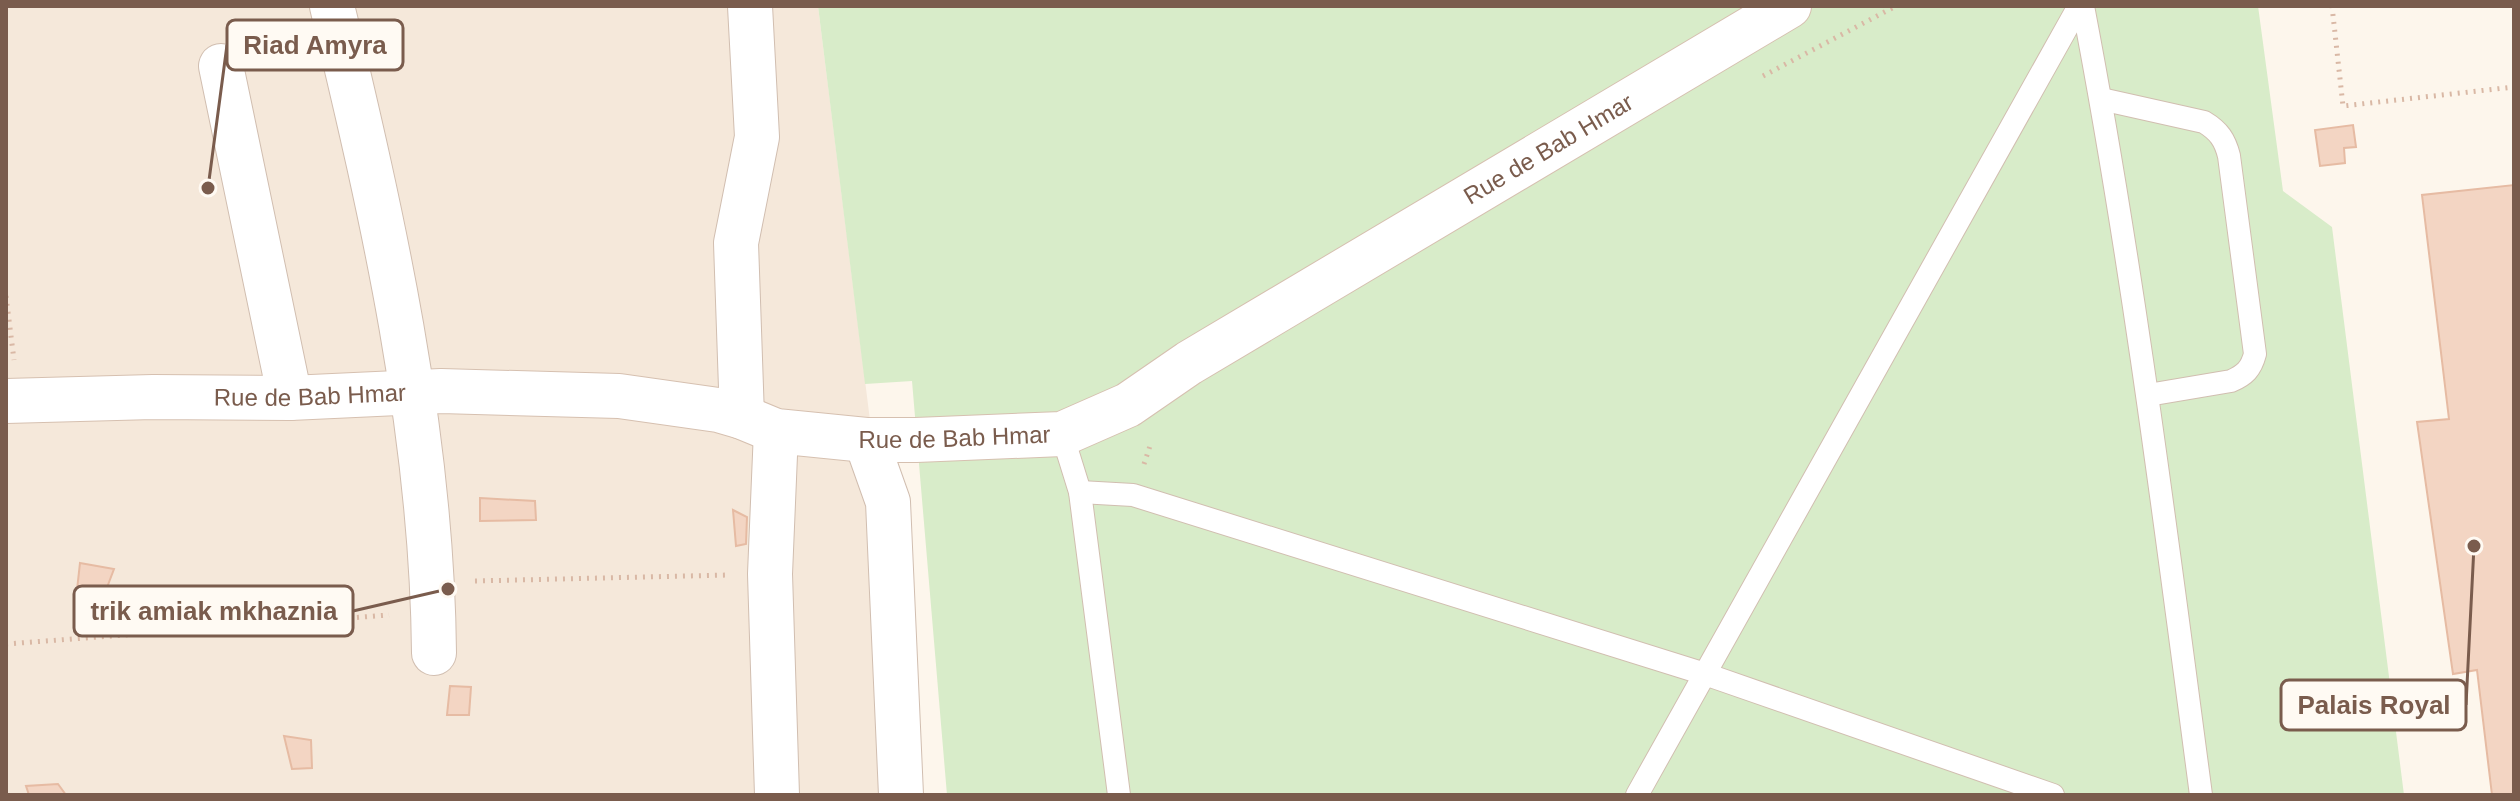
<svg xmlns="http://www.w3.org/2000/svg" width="2520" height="801" viewBox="0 0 2520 801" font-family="Helvetica,sans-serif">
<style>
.residential{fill:#f5e8da}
.green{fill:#d8ecc9}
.building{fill:#f3d5c3;stroke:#e6bba3;stroke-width:2}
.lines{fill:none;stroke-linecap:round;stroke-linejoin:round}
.service-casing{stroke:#d1beb0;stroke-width:24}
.minor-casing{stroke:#d1beb0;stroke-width:46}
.secondary-casing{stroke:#d6c0b0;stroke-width:46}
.path{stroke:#d9b8a5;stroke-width:5;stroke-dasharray:2 6;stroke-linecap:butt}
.service{stroke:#fff;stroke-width:22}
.minor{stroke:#fff;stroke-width:44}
.secondary{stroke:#fff;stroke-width:44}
.labels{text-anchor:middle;stroke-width:6;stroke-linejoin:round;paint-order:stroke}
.street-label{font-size:24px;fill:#7a5c4d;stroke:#fffaf3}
.leader{fill:none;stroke:#7a5c4d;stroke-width:3}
.callout-dot{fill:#7a5c4d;stroke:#fffaf3;stroke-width:3}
.callout{fill:#fffaf3;stroke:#7a5c4d;stroke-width:3}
.callout-label{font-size:26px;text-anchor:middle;font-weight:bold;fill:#7a5c4d}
</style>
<rect width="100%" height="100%" fill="#fdf6ec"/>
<path class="residential" d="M6 6H818L917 795H6Z"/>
<path class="green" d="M818 6H2258L2283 191 2332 227 2404 795H947L912 381 865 384Z"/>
<g class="building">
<path d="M2353 125 2356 147 2344 148 2345 163 2320 166 2315 130Z"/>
<path d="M2514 185V795H2492L2477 670 2453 674 2417 422 2449 419 2422 195Z"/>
<path d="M480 498 535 501 536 520 480 521Z"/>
<path d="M733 510 747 517 746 544 736 546Z"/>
<path d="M80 563 114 569 98 611 75 608Z"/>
<path d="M450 686 471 687 469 715H447Z"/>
<path d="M284 736 311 740 312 768 292 769Z"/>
<path d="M58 784 66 795H29L26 786Z"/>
</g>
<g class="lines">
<g class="service-casing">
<g id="service">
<path d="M2083 6C2133 267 2166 531 2201 795"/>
<path d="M2101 99 2204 122C2219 131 2225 140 2229 156L2255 354C2251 369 2245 375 2231 381L2148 395"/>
<path d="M1062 434 1080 492 1119 795"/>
<path d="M1080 492 1133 495 1705 674 2053 795"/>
<path d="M1637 795 2079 6"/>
</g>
</g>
<g class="minor-casing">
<g id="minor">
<path d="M332 6C383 218 432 433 434 653"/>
<path d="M221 66 290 398"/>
<path d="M742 417 736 243 757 137 750 6"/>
<path d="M776 431 770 574 777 795"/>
<path d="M866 440 888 502 901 795"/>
</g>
</g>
<g class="secondary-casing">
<g id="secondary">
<path id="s1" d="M6 401 153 397 290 398 441 391 619 396 718 410 742 417 776 431 866 440H916L1062 434 1128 405 1189 363 1789 6"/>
</g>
</g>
<g class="path">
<path d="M2332 6 2343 106 2514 87"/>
<path d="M1763 76 1896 6"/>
<path d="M6 296 14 360"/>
<path d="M1144 464 1151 443"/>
<path d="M475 581 729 575"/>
<path d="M6 644 389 615"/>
</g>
<use href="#service" class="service"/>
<use href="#minor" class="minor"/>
<use href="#secondary" class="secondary"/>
</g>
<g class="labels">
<g class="street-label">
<text dy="8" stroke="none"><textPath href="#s1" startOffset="1626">Rue de Bab Hmar</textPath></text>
<text dy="8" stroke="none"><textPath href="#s1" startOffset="304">Rue de Bab Hmar</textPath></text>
<text dy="8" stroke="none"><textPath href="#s1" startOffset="954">Rue de Bab Hmar</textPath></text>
</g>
</g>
<path class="leader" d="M208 188L227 45M448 589L353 611M2474 546L2466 705"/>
<g class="callout-dot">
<circle cx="208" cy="188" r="8"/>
<circle cx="448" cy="589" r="8"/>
<circle cx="2474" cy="546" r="8"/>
</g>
<g class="callout">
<rect x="227" y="20" width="176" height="50" rx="8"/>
<rect x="74" y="586" width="279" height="50" rx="8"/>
<rect x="2281" y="680" width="185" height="50" rx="8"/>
</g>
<g class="callout-label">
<text x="315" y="54">Riad Amyra</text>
<text x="214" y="620">trik amiak mkhaznia</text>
<text x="2374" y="714">Palais Royal</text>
</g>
<rect width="2520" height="801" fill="none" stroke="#7a5c4d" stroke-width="16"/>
</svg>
